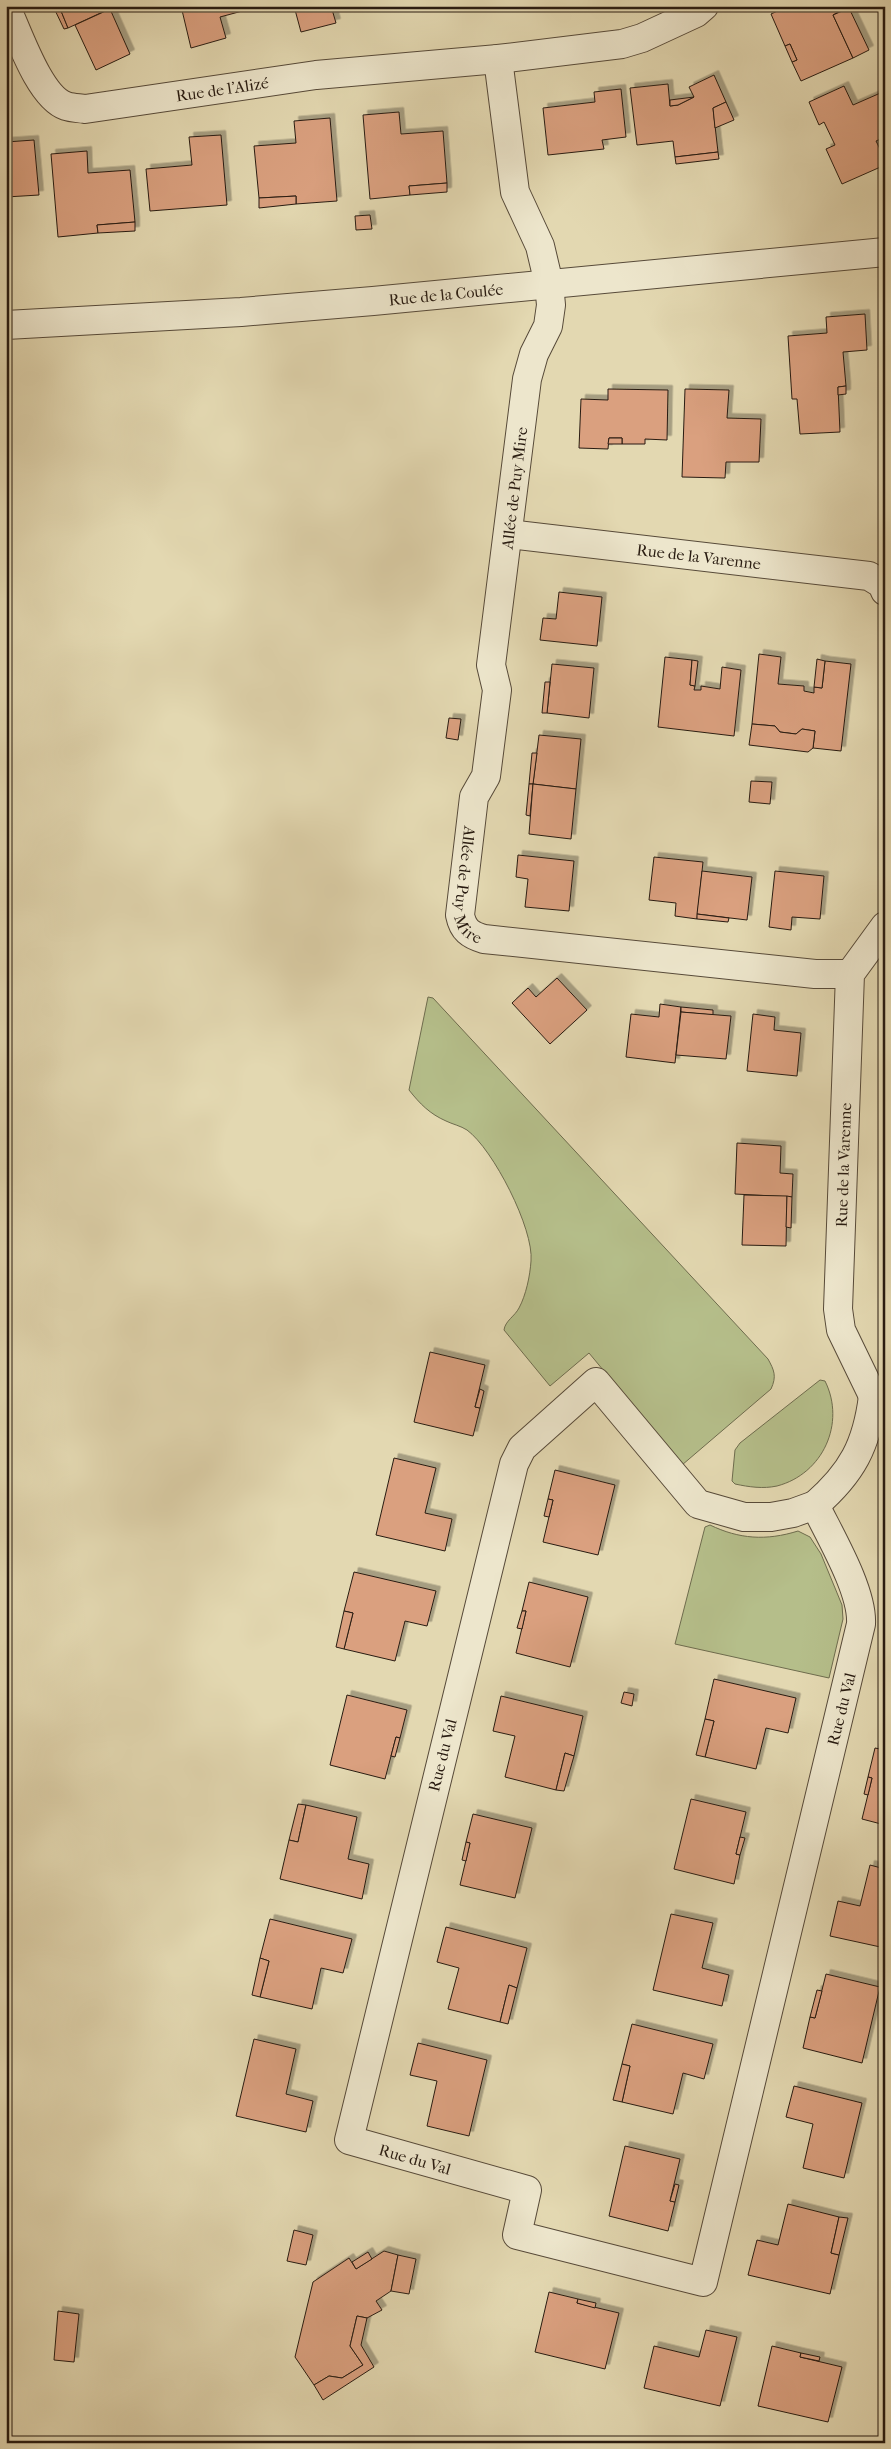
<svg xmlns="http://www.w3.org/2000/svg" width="891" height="2449" viewBox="0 0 891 2449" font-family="'IM FELL French Canon',serif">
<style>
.green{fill:#b5be8a;stroke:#6e6c4e}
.building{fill:#daa07f;stroke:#281b11;filter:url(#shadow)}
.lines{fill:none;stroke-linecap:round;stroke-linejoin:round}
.minor-casing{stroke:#574a39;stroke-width:30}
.minor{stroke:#ede6cc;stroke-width:28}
.labels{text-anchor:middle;stroke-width:4.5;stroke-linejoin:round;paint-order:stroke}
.street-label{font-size:16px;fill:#281b11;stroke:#ede6cc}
</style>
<defs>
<filter id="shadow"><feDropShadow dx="4.5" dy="-4.5" stdDeviation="0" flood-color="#0004"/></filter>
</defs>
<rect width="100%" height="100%" fill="#e3d8b1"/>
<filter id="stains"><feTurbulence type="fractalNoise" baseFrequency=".004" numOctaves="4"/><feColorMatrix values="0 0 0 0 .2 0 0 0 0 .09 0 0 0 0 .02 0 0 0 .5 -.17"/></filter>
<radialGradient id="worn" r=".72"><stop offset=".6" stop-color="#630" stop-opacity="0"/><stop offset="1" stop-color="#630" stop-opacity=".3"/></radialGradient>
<g class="green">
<path d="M428 997 433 998 768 1359C774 1370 777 1376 771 1389L682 1465 589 1353 550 1386 504 1330C505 1321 515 1316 519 1308 526 1295 530 1276 531 1261 534 1229 493 1149 467 1130 461 1126 452 1124 446 1121 430 1114 420 1104 409 1090Z"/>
<path d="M820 1380 825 1381C846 1423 823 1474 777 1486 763 1489 749 1487 735 1484L732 1481 735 1450 740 1443Z"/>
<path d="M710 1525C739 1539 766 1541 798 1531L810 1537 821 1554 842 1605 843 1619 829 1678 675 1644 705 1527Z"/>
</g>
<g class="building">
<path d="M53 6H59L68 28 64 29Z"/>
<path d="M59 6H105L107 10 68 28Z"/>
<path d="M181 6H261L220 17 226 38 191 48Z"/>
<path d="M294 6H331L336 23 301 32Z"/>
<path d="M788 6H849L833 15 853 58 801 81 792 62 797 60 790 44 785 46 771 14Z"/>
<path d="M849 8 869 50 853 58 833 15Z"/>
<path d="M110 9 130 54 96 70 75 25Z"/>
<path d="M790 44 797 60 792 62 785 46Z"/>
<path d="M714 75 726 102 713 108 718 152 675 157 673 141 637 145 630 88 668 84 670 106 678 105 694 97 689 87Z"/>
<path d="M844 86 853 105 885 91V137L876 141 885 159V165L842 184 826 149 835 145 824 122 819 125 809 102Z"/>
<path d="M621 89 626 137 602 140 604 149 548 155 543 108 595 102 594 92Z"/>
<path d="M694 97 678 105 670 106V100Z"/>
<path d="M726 102 734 120 715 128 713 108Z"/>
<path d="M399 112 401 134 443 131 447 183 409 186 410 195 370 199 363 115Z"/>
<path d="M330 118 337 201 296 204V196L259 198 254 146 296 143 294 121Z"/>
<path d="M221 135 227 205 150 211 146 169 192 165 189 137Z"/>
<path d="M34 140 39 195 6 197V142Z"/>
<path d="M87 151 88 173 130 170 135 222 97 225 98 233 58 237 51 154Z"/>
<path d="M718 152 719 159 676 164 675 157Z"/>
<path d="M447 183V192L410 195 409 186Z"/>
<path d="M296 196V204L259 208V198Z"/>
<path d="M370 215 372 229 356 230 355 216Z"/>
<path d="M135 222V231L98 233 97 225Z"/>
<path d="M865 314 867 350 843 352 846 386 838 387 840 432 800 434 797 399H792L788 336 827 333 826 317Z"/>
<path d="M846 386V394L838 395V387Z"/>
<path d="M608 389 668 390 667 440 645 439V444H622V438H609L608 449 579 448 581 399 608 400Z"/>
<path d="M685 389 729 390 727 418 761 419 759 462H726L725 478 682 477Z"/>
<path d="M609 438H622V444H608Z"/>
<path d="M559 592 602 597 597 646 540 640 543 618 556 619Z"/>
<path d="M759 654 781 657 778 684 804 686V691L814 693V687L822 688 825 661 851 664 841 751 813 748 815 731 802 729 796 734 780 732 775 726 752 724Z"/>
<path d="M665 657 692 660 690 685 695 686 694 690H701V686L720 689 722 667 741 670 734 736 658 727Z"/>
<path d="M817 659 825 661 822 688 814 687Z"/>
<path d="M692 660 698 661 695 686 690 685Z"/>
<path d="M552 664 594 668 589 718 547 713Z"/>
<path d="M545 682H550L547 713H542Z"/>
<path d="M449 718 461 719 458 740 446 738Z"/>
<path d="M752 724 775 726 780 732 796 734 802 729 815 731 813 748 808 752 749 745Z"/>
<path d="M539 735 581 739 576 789 533 784Z"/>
<path d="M532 753H537L533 784H529Z"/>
<path d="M751 781 772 782 770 804 749 802Z"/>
<path d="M529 784H533L530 816 526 815Z"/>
<path d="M533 784 576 789 571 839 529 834Z"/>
<path d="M518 855 574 861 569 911 525 907 528 879 516 877Z"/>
<path d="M654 857 703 862 697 919 675 916 676 903 649 900Z"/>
<path d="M702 871 752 877 747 920 697 914Z"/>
<path d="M775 871 824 876 820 919 792 917 791 930 769 927Z"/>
<path d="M697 914 729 918 728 922 697 919Z"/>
<path d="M557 978 587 1010 550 1044 512 1003 528 988 536 997Z"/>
<path d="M660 1004 681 1007 675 1063 626 1057 631 1014 659 1017Z"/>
<path d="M681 1007 713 1010V1015L681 1012Z"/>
<path d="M681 1012 731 1016 726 1059 676 1055Z"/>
<path d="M753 1014 775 1017 774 1030 801 1033 797 1076 747 1071Z"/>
<path d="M737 1143 781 1146 780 1173 793 1174 792 1197 735 1194Z"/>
<path d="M744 1195 787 1196 786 1246 742 1245Z"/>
<path d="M787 1196 792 1197 791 1228 786 1227Z"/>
<path d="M430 1352 485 1365 475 1407 480 1408 473 1436 414 1422Z"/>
<path d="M480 1389 484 1391 480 1408 475 1407Z"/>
<path d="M394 1458 436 1468 425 1513 452 1519 445 1551 376 1535Z"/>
<path d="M555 1470 615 1485 598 1555 543 1542 553 1500 548 1499Z"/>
<path d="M548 1499 553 1500 549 1517 544 1516Z"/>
<path d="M354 1572 436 1591 427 1626 405 1621 395 1661 344 1649 353 1613 344 1611Z"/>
<path d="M529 1582 588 1597 570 1667 516 1653 526 1611H522Z"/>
<path d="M344 1611 353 1613 344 1649 336 1647Z"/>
<path d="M522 1611H526L522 1629 517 1628Z"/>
<path d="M714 1679 796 1698 788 1733 766 1728 756 1769 705 1757 714 1721 705 1719Z"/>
<path d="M624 1692 634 1694 632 1706 621 1703Z"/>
<path d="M347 1695 407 1710 400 1738 396 1737 385 1779 330 1765Z"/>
<path d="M501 1696 583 1716 574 1756 565 1753 556 1790 505 1777 515 1736 493 1731Z"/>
<path d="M705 1719 714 1721 705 1757 696 1755Z"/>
<path d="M396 1737 400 1738 395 1757 391 1756Z"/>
<path d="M875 1748 885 1750V1825L862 1819 872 1778 868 1777Z"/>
<path d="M565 1753 574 1756 564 1791 556 1790Z"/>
<path d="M868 1777 872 1778 868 1795 864 1794Z"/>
<path d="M691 1799 746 1812 736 1854 740 1855 734 1884 674 1869Z"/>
<path d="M298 1804 306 1805 298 1842 289 1840Z"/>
<path d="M306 1805 357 1817 348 1859 369 1864 362 1899 280 1879 289 1840 298 1842Z"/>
<path d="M473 1814 532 1828 515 1898 460 1885 470 1843 466 1842Z"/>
<path d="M740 1837 745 1838 740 1855 736 1854Z"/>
<path d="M466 1842 470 1843 466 1861 462 1860Z"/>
<path d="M870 1865 885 1869V1948L830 1936 838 1901 860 1906Z"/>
<path d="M671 1914 713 1923 702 1968 729 1975 722 2006 653 1990Z"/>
<path d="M270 1919 352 1939 343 1973 321 1968 312 2009 260 1997 269 1961 260 1958Z"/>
<path d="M446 1927 527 1948 517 1988 509 1985 500 2022 448 2009 459 1968 437 1962Z"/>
<path d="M260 1958 269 1961 260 1997 252 1995Z"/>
<path d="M826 1974 880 1987 862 2063 803 2048 810 2017 815 2018Z"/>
<path d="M509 1985 517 1988 508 2024 500 2022Z"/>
<path d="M817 1990 822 1991 815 2018 810 2017Z"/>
<path d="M632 2024 713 2044 704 2079 683 2073 673 2114 622 2102 630 2066 622 2064Z"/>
<path d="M254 2039 296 2049 286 2094 313 2101 306 2132 236 2116Z"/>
<path d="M418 2043 487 2060 469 2136 427 2126 437 2081 410 2075Z"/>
<path d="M622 2064 630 2066 622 2102 613 2100Z"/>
<path d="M794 2086 862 2103 844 2178 803 2168 813 2124 786 2117Z"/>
<path d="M625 2146 680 2159 670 2201 675 2202 668 2231 609 2216Z"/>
<path d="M675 2184 679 2185 675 2202 670 2201Z"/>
<path d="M788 2204 839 2217 831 2253 839 2255 830 2294 748 2275 757 2240 778 2245Z"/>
<path d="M839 2217 848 2218 839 2255 831 2253Z"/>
<path d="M294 2230 313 2235 306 2265 287 2261Z"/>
<path d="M384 2251 398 2255 391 2291 376 2301 382 2310 367 2318 357 2316 350 2346 363 2365 342 2378 329 2376 314 2385 295 2357 313 2282 349 2258 356 2269Z"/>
<path d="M368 2252 372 2259 356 2269 352 2262Z"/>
<path d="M398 2255 416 2259 409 2294 391 2291Z"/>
<path d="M549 2292 578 2299 577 2303 619 2313 605 2369 535 2352Z"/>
<path d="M578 2299 596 2303 595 2308 577 2303Z"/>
<path d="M58 2311 79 2314 74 2362 54 2360Z"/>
<path d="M357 2316 367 2318 361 2345 374 2367 323 2400 314 2385 329 2376 342 2378 363 2365 350 2346Z"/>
<path d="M706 2330 737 2337 720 2406 644 2388 654 2346 699 2357Z"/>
<path d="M772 2346 801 2353 800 2357 842 2367 828 2422 758 2406Z"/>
<path d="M801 2353 820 2357 819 2361 800 2357Z"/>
</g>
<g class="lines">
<g class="minor-casing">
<g id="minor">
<path id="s1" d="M6 7C18 32 39 97 66 106 72 108 79 108 85 109L316 75 498 59 622 44 642 38 696 13 704 6"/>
<path id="s2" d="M498 59 515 192 540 246 549 284 551 305 548 326 534 354 527 379 491 665 497 690 486 776 474 797 460 915C463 930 470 935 484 939L815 974H850"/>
<path id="s3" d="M6 325 241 312 373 301 885 252"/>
<path id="s4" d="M508 534 869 576 882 584 885 591"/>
<path d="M885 926 850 974 838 1309 841 1330 873 1396 885 1400"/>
<path d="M596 1382 698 1504 744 1517H771L793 1513 815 1505C830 1536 863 1591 861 1624L703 2282 517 2235 527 2190 349 2140 514 1464 522 1448Z"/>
<path d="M815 1505C852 1473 867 1445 873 1396"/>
</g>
</g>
<use href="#minor" class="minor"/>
</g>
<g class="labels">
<g class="street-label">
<text dy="6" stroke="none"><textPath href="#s1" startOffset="276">Rue de l'Alizé</textPath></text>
<text dy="6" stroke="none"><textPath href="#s3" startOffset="441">Rue de la Coulée</textPath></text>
<text transform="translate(514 488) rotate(-83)" y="6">Allée de Puy Mire</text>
<text dy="6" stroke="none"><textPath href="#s4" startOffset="192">Rue de la Varenne</textPath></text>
<text dy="6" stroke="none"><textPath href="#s2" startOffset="848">Allée de Puy Mire</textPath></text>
<text transform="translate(843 1165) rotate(-88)" y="6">Rue de la Varenne</text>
<text transform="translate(841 1709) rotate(-76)" y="6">Rue du Val</text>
<text transform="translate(442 1755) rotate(-76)" y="6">Rue du Val</text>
<text transform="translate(415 2159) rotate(16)" y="6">Rue du Val</text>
</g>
</g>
<rect width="891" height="2449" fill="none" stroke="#e3d8b1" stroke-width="25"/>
<rect x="8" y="8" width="876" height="2434" fill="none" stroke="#281b11" stroke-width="2.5"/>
<rect x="12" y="12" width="866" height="2424" fill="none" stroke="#281b11"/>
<rect width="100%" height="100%" filter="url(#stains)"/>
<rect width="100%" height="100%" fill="url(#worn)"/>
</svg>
